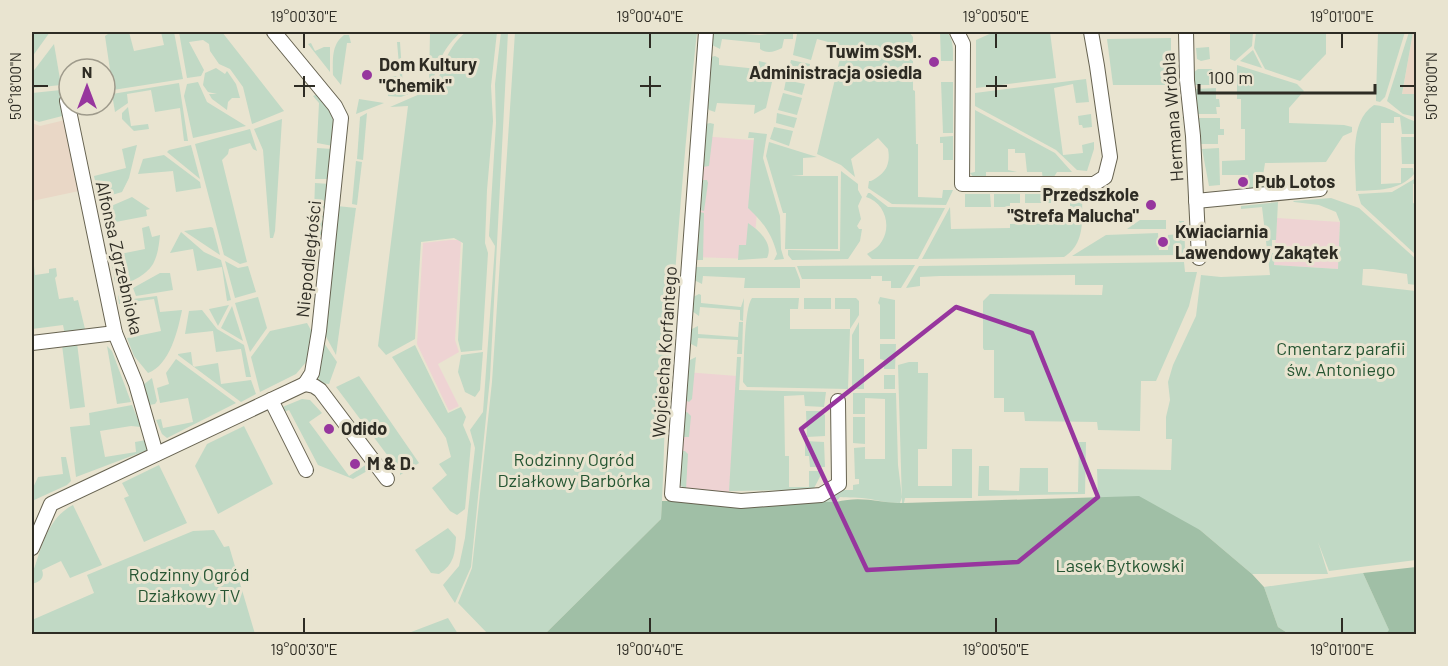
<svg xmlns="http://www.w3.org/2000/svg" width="1448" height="666" viewBox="0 0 1448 666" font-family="Barlow,sans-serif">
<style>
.industrial{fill:#eed3d3}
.education{fill:#e9d7c6}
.green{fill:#c1d9c5}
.forest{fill:#a0bfa6}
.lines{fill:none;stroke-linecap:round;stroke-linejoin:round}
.minor-casing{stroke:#666250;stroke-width:16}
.minor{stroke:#fff;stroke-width:14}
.marked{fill:none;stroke:#97369e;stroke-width:4.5;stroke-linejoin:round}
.ticks{fill:none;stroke:#2e2c24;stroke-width:2}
.poi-dot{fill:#97369e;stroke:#e9e4d0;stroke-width:2}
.labels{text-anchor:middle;stroke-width:6;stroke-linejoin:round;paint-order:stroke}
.poi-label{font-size:18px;font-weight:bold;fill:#2e2c24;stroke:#e9e4d0;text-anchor:start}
.street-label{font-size:18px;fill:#2e2c24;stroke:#e9e4d0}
.park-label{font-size:18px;fill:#255532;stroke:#e9e4d0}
.neatline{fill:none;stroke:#2e2c24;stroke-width:2}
.ticks-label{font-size:15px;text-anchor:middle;fill:#2e2c24}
</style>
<rect width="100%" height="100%" fill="#e9e4d0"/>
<g class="industrial">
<path d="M702 136 763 141 753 259 693 257Z"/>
<path d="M1277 218 1340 222 1338 269 1274 265Z"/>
<path d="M450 240H461L455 340 459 352 438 364 459 406 449 411 417 344 423 243Z"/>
<path d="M685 372 737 376 729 495 676 490Z"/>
</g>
<g class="education">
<path d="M1413 32H1416V94L1402 95Z"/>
<path d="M65 120 79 191 32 201V123L40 126Z"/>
</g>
<g class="green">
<path d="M32 32H50L32 57Z"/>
<path d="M111 32H129L134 51 164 45 161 32H174L183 79 113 90 105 36Z"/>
<path d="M179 32H222L284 111 252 124 243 87 230 69 219 64 210 51 209 44 203 40 189 42 204 70 201 76 187 78Z"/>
<path d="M430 32H461C444 47 437 63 432 85L401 97 388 96 390 76H400L397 42H400L403 87 429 85Z"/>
<path d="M466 32H497L491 86 493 121 487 190 485 243 488 253 482 350 461 352 458 340 463 243 454 238 421 242 415 339 386 355 378 346 408 106 390 107 436 87C443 65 448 47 466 32Z"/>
<path d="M501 32H508L490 378 471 567 455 603 443 585 459 566 465 538 475 448 470 430 483 412 495 246 489 236 496 123 495 84Z"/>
<path d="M515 32H697C684 147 676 262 667 378 664 425 664 472 661 519L545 634H488L458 603 472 568 492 382Z"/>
<path d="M713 32 760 35 768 34 769 32H793V39H784L782 48C775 52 766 54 760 49V43L722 39 720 49 712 45Z"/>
<path d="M831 32H909L913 37V90L915 91 916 144H918V197L942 198 943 190H953L946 205 892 204 868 188 869 181H871C885 174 891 165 888 149L878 138 851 159 855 177 841 165 817 154 843 46 817 39 811 60 793 55 797 34Z"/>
<path d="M940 32H947C954 40 953 51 953 61H941Z"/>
<path d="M994 32H1050L1056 78 976 88V40Z"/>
<path d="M1230 32H1253L1252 46 1235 61 1230 59Z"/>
<path d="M1256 32H1326V54L1300 81 1265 69 1254 48Z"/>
<path d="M1378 32H1405L1385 97 1380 102 1376 101V96Z"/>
<path d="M1409 32H1413L1402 94H1416V117L1403 114 1387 101Z"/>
<path d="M344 35H349L351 43H347L341 85 333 75C333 60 331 45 344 35Z"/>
<path d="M1171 38V80L1168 85H1113L1107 39Z"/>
<path d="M311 43 315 51 324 47H330V72L308 44Z"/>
<path d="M54 44 61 85 32 88V73Z"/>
<path d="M1209 47 1210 59 1201 61 1197 59 1196 48Z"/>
<path d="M1253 50 1262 68 1240 61Z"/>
<path d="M715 56 719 58V65L758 69 759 61 771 64 775 69 766 108 754 114 755 105 717 103 715 112 709 110 708 108 711 57Z"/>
<path d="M791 60 810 64 806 80 787 76Z"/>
<path d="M1237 65 1297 84 1304 91 1289 108V123L1344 125 1352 127V132L1343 136 1326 162 1265 163 1262 182H1268V190L1249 189 1248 175H1222V161L1245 160V129H1241V99H1237Z"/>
<path d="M216 68 225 74 227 71 236 84 240 98H232L228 102 227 110 212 99 209 94H217L208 92 203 85 205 73Z"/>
<path d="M1198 69H1212L1213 85H1194V72Z"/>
<path d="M1086 79 1089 102 1076 103 1073 84 1054 88 1063 155 1083 153 1082 145 1094 142V149L1087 171 1077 170 1056 150 975 106V93Z"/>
<path d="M786 80 805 84 802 95 784 90Z"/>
<path d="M198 82 207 102 246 126 193 138 184 96 187 84Z"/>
<path d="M941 82H953V133H943Z"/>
<path d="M179 83 188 141H184L180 108 155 112 151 90 127 94 128 103 115 112 112 94Z"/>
<path d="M1216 88V99H1219L1220 107H1216L1217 114H1197L1195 89Z"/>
<path d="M61 90 66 115 39 122 32 119V93Z"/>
<path d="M783 93 802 98 797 115 778 110Z"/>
<path d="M318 94C335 113 335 121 333 146L317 143 319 103 313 96Z"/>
<path d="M359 99 384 103 356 114Z"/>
<path d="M1374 105C1390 106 1399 116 1414 121V134H1402L1400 117H1394V123H1381V184L1401 183V168H1413L1414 174C1400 191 1376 190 1356 191 1356 165 1348 122 1374 105Z"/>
<path d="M128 107 131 126 148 124 149 129 134 131 122 119V113Z"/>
<path d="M975 110 1055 153 1072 172H1057L1052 180 1043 181 1042 172H1027L1025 153H1015V149H1008V170L1017 172H986V181L976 180 970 173 975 172Z"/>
<path d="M367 113 363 160 357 159 360 117Z"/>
<path d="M777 113 797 118 794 128 776 123Z"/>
<path d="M1091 114 1092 127 1083 128 1082 125H1079L1078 116Z"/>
<path d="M1177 116 1184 118H1182L1183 146H1177Z"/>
<path d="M1199 118H1220V129H1224V135H1218V144H1201Z"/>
<path d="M282 119 275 231 273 238H270L263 150 254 129Z"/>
<path d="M710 123 714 124 709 166 703 167 706 124Z"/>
<path d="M774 127 793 131 789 146 770 139Z"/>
<path d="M250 129 257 151 253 149 250 143 229 149 228 154 222 160 247 262 240 264 224 255 195 144Z"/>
<path d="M749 132 767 134 763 158 780 216 781 249 784 259 774 260 777 254C772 234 763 222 748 208L754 138H748Z"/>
<path d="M953 136V160H943V143H940V137Z"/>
<path d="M1401 137H1414V164H1402Z"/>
<path d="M769 142 817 157 803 158V175L791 176H838V249H785L786 213H783L766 156Z"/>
<path d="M137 145 129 178 122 192C114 194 105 199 98 194L94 176 126 168 122 149Z"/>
<path d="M191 145 200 179 167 152 169 150Z"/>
<path d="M317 148 333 149 330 179H315Z"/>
<path d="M1219 148 1220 185 1209 186 1202 149Z"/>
<path d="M164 155 200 182 201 188 176 192 173 171 138 174 143 159Z"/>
<path d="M356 161 362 162 357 205 352 204Z"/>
<path d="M841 171 858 184V190L862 197 858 206 861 219 857 226 859 229H862L860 241 848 259 792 260 788 255V250L840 251Z"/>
<path d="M1416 178V183L1413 184V203L1416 204V255L1361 204 1358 194 1392 192Z"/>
<path d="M702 180H707L708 183 704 211 700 210Z"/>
<path d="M315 183 330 184 327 212 314 211Z"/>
<path d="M868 193H870L888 207 945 208 918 259H872L867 254C873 250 879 247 882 241 892 225 884 202 866 197Z"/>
<path d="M965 194H990L991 207H965Z"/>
<path d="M994 194H1020V203H1010V207H994Z"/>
<path d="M1025 194H1043L1045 197 1051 198V203H1025Z"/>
<path d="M1066 194H1082C1082 218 1086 243 1064 257L922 259 950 207 951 229 1010 228V224L1070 223V203H1055V197H1063Z"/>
<path d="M132 197 150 209 146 210 147 216 105 224 102 210Z"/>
<path d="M1331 198 1359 208 1416 259V285L1408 284 1407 274 1373 269H1363L1362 285 1416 291V560L1329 571 1318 542 1328 574H1252L1200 530 1098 497 1097 469 1171 470 1172 439H1166V417L1170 400 1168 382 1173 365 1196 316 1201 275 1221 277 1270 275 1262 207 1241 209V206L1278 202 1276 240H1272V253H1275L1274 265 1338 269 1340 222 1336 212 1319 205 1294 202 1293 201Z"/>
<path d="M337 206 356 208 336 355 324 333Z"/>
<path d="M700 212 704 213 703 260H697Z"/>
<path d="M313 214 328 217 322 234 320 235V228L314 227 313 235 311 234Z"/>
<path d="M1140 220H1166V229H1127Z"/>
<path d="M1179 221H1184L1185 249 1181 255 1072 256 1106 235 1158 233 1159 250H1168V235L1179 234Z"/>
<path d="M748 223C759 230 774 244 767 258L738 260 739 245H746Z"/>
<path d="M149 226 152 237 160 235C159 244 158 255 153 264 147 274 128 287 115 282L110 256 145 249 142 228Z"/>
<path d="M213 228 220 255 184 231 211 227Z"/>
<path d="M181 232 204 252 221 260 231 300 227 301 222 267 197 271 193 249 170 253Z"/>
<path d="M225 261 238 268 248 266 256 292 235 298Z"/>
<path d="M1184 262 1185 272H1197L1189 306 1156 381H1141L1140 431 1098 430 1097 422 1025 421 1024 412H1004V398H994V350H984L983 348V301L990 294 1102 295 1103 285H1075V275L940 276 920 277V286L906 288 919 266Z"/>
<path d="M915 265 901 288H891V281H882V276H871V279H802L797 266Z"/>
<path d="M34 266 35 275 49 273V269L56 268 57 276 55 278 59 299 73 297 74 301 78 300 85 329 84 332 65 335 63 325 32 329V267Z"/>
<path d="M695 267H795L800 280V288H744L745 278 703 276 702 284 694 280Z"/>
<path d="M160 273H170L173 290 136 296 133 288Z"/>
<path d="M131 288 133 299 157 296 160 312 182 310C178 330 170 365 148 373L134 356 127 338 161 331 154 299 119 304 118 296Z"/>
<path d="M699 294 701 295V303L741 307 744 298 743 321 740 320V310L700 307 699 316 692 311 693 297Z"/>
<path d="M258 297 267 328 250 352 235 303Z"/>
<path d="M880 297 895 300V339H880V305L878 303Z"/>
<path d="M752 298H799L798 309H790V329H850V309H835V298H856L859 301V315L850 329 848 389 747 387 743 382C744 366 744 308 752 298Z"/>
<rect x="804" y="298" width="27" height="11"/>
<path d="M229 305 218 326 209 309Z"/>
<path d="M232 306 243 341 221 328Z"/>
<path d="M202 310 217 329 244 345 251 377H246L241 349 216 352 213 331 185 334 189 311Z"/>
<path d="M739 322H743L742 354H737L738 340 698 338 697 347 689 343 690 330 698 326V334L738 337Z"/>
<path d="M859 322V359H864V389H884V375H895V389H852V335Z"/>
<path d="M307 323 312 332 307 361 296 374 260 392 251 357 270 331Z"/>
<path d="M77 343 85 407 70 409 62 345Z"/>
<path d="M324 343 337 362 329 384 320 383 318 377Z"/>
<path d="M880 344H896L895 369H884V360L880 359Z"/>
<path d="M415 345 448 413 461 407 466 417 463 425 471 444 465 509 457 515 450 511 432 488 447 475 439 464 451 457 446 438 392 357Z"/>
<path d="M107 346 112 351 131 402 117 404Z"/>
<path d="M191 352 193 367 218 363 221 384 251 380 256 394 241 402 178 355V354Z"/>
<path d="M483 352 480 390 475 397 465 392 458 372 461 355Z"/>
<path d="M696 357 692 399 689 402 685 400 688 361Z"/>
<path d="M737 357H741L739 390 826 392 824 407 805 406 804 395 784 396 785 456H789V487H809V471H823L813 490 729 491Z"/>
<path d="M176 359 236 403 167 438 162 434 156 420 161 419 163 428 193 422 188 398 160 403 157 388 169 384 166 373Z"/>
<path d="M909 362H918V373H928L927 449H918V486H952V449H972V498H905L904 503H902L898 365Z"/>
<path d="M359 376 419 463 400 475V472L336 387Z"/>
<path d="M152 378 157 401 155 404 149 405 143 385Z"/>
<path d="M853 393H896L898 465 902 497 900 503C889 503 880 501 870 499 859 497 849 498 840 497L836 502H811L836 490H853V485L859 484V479H855L854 448 865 447V459H885V399L865 398V414H853Z"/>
<path d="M302 399 310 400 322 413 309 422 349 476 370 462 369 470 353 479 318 465 289 410 281 413 280 408Z"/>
<path d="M132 405 141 427 131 426 100 431 105 457 136 452 135 442 146 440 150 449 76 477 70 427 90 425 89 413Z"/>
<path d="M806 411H821L825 415V436L807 437Z"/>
<path d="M687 412 691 416 689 437H683L684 413Z"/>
<path d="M853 417H865V444L853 443Z"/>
<path d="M244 426 273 484 218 514 195 466 207 444Z"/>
<path d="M805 441 824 442 825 467H810L809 456H805Z"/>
<path d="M1079 442H1086L1085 494 978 496 979 466H989V490L1019 491 1020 468H1048V492H1078Z"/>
<path d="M682 451H685L688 454 686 489 679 485Z"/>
<path d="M61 457H66L71 481 67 485 32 501V490L38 477 63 474Z"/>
<path d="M159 465 187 523 144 542 124 498 129 496 122 483Z"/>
<path d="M73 505 102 565 70 578 61 561 42 570C45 578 40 582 32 584V575C41 550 47 518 73 505Z"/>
<path d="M448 528 456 537C455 554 454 564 439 574L431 573 415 550Z"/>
<path d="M214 530 224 547 229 546 255 634H32V620L94 593 87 575 193 531Z"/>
<path d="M1363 573 1391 634H1289L1278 627 1264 587Z"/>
<path d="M448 618 458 634H406Z"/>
</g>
<g class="forest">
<path d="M1139 496 1200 530 1252 574 1264 587 1278 627 1289 634H545L661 519 662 501 836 502C862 495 879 503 904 503Z"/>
<path d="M1416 567V634H1386L1389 630 1363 573Z"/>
</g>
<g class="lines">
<g class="minor-casing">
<g id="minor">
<path d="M274 32 335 106 341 118 319 331 312 373 305 384"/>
<path d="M706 32 672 494 741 501 821 495 839 484 838 401"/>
<path d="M957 32 963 44 962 184H1094L1105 177 1110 157 1097 66 1091 32"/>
<path d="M1186 32 1187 80 1193 136 1199 258"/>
<path d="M67 101 115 333 136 384 156 454"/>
<path d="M1196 201 1320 189"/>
<path d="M32 343 115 333"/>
<path d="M305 384 314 386 320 390 387 479"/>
<path d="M271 400 306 470"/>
<path d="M32 548 51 504 305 384"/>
</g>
</g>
<use href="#minor" class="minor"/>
</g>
<path class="marked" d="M956 307 1032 333 1098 497 1018 562 867 570 801 429Z"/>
<path class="ticks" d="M304 33V48M650 33V48M996 33V48M1342 33V48M304 76V97M650 76V97M996 76V97M33 86H48M294 86H315M640 86H661M986 86H1007M1400 86H1415M304 618V633M650 618V633M996 618V633M1342 618V633"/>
<g class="poi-dot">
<circle cx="934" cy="62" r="6"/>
<circle cx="367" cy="75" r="6"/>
<circle cx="1243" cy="182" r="6"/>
<circle cx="1151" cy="205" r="6"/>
<circle cx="1163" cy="242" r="6"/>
<circle cx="329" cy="429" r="6"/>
<circle cx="355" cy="464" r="6"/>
</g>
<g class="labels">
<g class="poi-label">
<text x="922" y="58" text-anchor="end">Tuwim SSM.<tspan x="922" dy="21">Administracja osiedla</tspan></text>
<text x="379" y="71">Dom Kultury<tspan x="379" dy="21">"Chemik"</tspan></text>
<text x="1255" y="188">Pub Lotos</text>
<text x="1139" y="201" text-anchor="end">Przedszkole<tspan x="1139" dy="21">"Strefa Malucha"</tspan></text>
<text x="1175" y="238">Kwiaciarnia<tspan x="1175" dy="21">Lawendowy Zakątek</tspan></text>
<text x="341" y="435">Odido</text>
<text x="367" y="470">M &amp; D.</text>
</g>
<g class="street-label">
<text transform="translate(1173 117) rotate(-94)" y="6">Hermana Wróbla</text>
<text transform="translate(119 258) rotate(77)" y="6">Alfonsa Zgrzebnioka</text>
<text transform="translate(309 259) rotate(-84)" y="6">Niepodległości</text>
<text transform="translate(665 352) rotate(-86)" y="6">Wojciecha Korfantego</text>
</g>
<g class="park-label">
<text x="1341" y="355">Cmentarz parafii<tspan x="1341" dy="21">św. Antoniego</tspan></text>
<text x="574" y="466">Rodzinny Ogród<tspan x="574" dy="21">Działkowy Barbórka</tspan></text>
<text x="1120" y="572">Lasek Bytkowski</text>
<text x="189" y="581">Rodzinny Ogród<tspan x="189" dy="21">Działkowy TV</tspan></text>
</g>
</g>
<rect width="1448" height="666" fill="none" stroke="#e9e4d0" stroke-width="66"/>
<g transform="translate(87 87)"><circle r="28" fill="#e9e4d0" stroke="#9e9a8b" stroke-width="1.5"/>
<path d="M0-4.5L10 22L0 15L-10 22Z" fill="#97369e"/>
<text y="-9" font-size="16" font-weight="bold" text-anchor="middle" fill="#2e2c24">N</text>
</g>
<path d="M1199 84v9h176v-9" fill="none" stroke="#2e2c24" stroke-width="3"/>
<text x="1208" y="84" font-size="18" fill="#2e2c24" stroke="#e9e4d0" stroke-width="4.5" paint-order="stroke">100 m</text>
<rect x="33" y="33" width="1382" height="600" class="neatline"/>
<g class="ticks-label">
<text x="304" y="22">19°00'30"E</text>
<text x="650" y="22">19°00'40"E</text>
<text x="996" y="22">19°00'50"E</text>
<text x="1342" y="22">19°01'00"E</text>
<text transform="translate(16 86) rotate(-90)" y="5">50°18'00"N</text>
<text transform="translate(1432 86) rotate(-90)" y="5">50°18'00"N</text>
<text x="304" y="655">19°00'30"E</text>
<text x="650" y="655">19°00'40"E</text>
<text x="996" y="655">19°00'50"E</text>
<text x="1342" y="655">19°01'00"E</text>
</g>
</svg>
